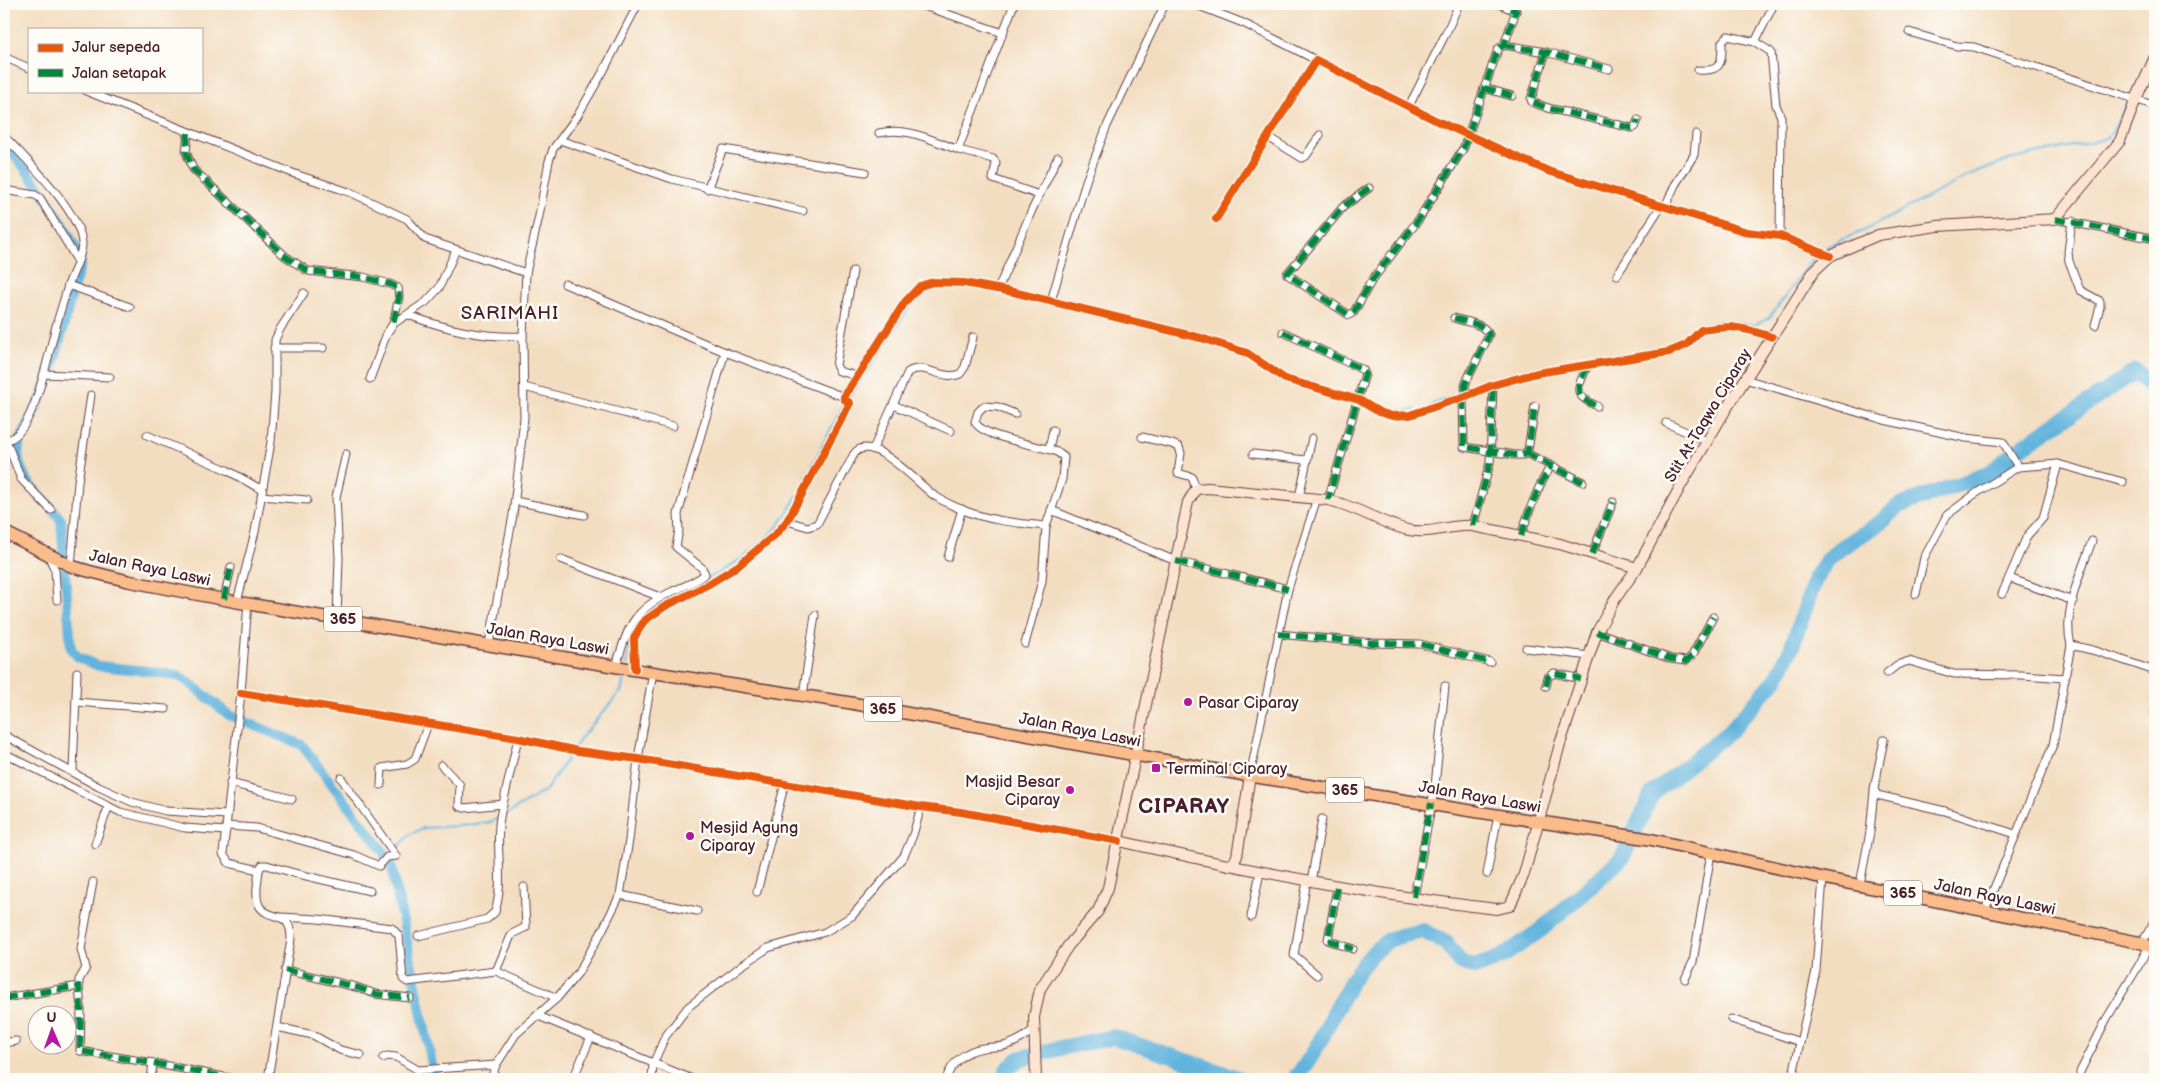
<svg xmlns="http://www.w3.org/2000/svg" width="2159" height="1083" viewBox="0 0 2159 1083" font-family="'Balsamiq Sans',sans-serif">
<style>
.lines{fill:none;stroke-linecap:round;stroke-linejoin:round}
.stream{stroke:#62b4dd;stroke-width:2.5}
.canal{stroke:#62b4dd;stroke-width:10}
.river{stroke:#62b4dd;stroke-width:16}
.street-casing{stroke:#633c41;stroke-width:9}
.secondary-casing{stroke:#633c41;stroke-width:12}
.primary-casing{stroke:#633c41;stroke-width:14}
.street{stroke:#fff;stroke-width:7}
.secondary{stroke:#fde4d1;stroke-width:10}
.primary{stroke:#fabc8b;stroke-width:11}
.quiet{stroke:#00873e;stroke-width:6;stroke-dasharray:12 6;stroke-linecap:butt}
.cycleway-casing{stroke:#fdfcf7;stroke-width:11}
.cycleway{stroke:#e8590c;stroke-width:8}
.poi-dot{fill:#b5179e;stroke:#fdfcf7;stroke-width:2}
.labels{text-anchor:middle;stroke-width:5;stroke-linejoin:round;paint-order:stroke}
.shield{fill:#fdfcf7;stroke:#806168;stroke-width:1}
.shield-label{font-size:15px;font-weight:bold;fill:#4a1f2b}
.street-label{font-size:16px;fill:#4a1f2b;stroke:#fdfcf7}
.poi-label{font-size:16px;fill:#4a1f2b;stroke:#fdfcf7;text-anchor:start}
.quarter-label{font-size:19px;letter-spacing:1px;fill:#4a1f2b;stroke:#fdfcf7}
.district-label{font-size:21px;font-weight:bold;letter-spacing:1px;fill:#4a1f2b;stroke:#fdfcf7}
</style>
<rect width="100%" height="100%" fill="#fdfcf7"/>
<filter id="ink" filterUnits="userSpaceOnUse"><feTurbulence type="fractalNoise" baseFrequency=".02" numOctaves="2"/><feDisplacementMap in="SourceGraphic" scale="10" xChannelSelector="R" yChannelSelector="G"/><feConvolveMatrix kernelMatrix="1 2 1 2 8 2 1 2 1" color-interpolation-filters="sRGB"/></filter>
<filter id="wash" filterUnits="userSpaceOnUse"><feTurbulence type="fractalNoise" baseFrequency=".0096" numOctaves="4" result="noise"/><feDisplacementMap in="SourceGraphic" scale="20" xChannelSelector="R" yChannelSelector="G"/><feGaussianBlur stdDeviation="1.12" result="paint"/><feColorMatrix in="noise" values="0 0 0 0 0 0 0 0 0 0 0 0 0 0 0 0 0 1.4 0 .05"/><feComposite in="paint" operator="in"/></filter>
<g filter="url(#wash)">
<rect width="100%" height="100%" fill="#f3ddc0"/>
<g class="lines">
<g class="stream">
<path d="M2148 61 2155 39"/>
<path d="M994 292 1043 303"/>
<path d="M1706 326 1720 322 1755 325 1769 318 1817 254 1829 245 1863 231 1968 176 2012 159 2104 139 2109 137 2131 98"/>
<path d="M1678 345 1699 328"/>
<path d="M1266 370 1272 376 1284 381"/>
<path d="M1369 402C1384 408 1400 414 1416 409"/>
<path d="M1433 404 1478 388"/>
<path d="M805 480 839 413 917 296 932 285"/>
<path d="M693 586C721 574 759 549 778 526 785 517 791 506 797 496"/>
<path d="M632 635 639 619"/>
<path d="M627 664 631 640"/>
<path d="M394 852 409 835 423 828 460 826 490 822 502 817 546 790 581 738 621 691 626 672"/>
</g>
<path class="canal" d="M4 144C29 170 71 229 81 263 66 308 59 358 39 402 31 421 14 441 19 462 25 486 48 500 61 520L71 649 78 657 98 666 149 671 179 676 192 685 229 715 302 745 383 851 392 868 435 1079"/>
<g class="river">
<path d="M1007 1079V1070L1019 1059 1064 1047 1114 1037 1241 1079"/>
<path d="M1294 1079C1331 1039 1341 974 1386 942 1395 935 1412 934 1423 931L1446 943 1460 962 1475 967 1502 957 1542 929 1622 858 1652 794 1729 732 1777 678 1791 649 1815 579 1827 560 1841 548 1880 523 1898 506 1988 474 2025 445 2136 371 2155 391"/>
</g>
</g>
</g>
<g filter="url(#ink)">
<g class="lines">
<g class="street-casing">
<g id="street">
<path d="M918 4 1003 33"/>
<path d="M1194 4 1243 23 1316 60"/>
<path d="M1909 32 1957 46 1974 47 2153 105"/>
<path d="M1755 42 1774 4"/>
<path d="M1504 45 1546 52 1609 69"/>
<path d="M1546 52 1531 99 1532 102 1548 108 1632 128 1635 127 1638 120"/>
<path d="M4 57 29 68"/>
<path d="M1698 70C1722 72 1722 63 1722 42L1728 36 1755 42 1771 52 1776 105 1781 117 1780 236"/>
<path d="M1484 88 1512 96"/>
<path d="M86 91 295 174 352 193 407 219 425 239 526 273"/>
<path d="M1409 106 1447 31 1459 4"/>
<path d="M188 133 186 152 193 169 285 256 308 271 363 277 390 284 398 288 399 297 393 324"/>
<path d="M879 133C909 126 932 141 959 150 970 153 982 156 993 159L996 163 993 179 1039 195"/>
<path d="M4 136C25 158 83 214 82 245 81 258 73 273 68 285"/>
<path d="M1268 137 1302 158 1306 156 1320 135"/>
<path d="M560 140 672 179 803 211"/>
<path d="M958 150 1014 4"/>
<path d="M1369 188 1343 207 1287 274 1349 315 1354 312 1372 280 1419 219 1464 147 1498 49 1504 45 1516 11 1499 4"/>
<path d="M707 189 723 149 865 172"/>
<path d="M4 190 35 195 40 198 77 260"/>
<path d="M1665 207 1675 185 1694 155 1696 134"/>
<path d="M1216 219 1316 60 1437 121 1548 171 1747 232 1780 236 1830 256"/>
<path d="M2055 219 2155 239"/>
<path d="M2072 221 2068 252 2069 261 2080 290 2100 301V307L2095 325"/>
<path d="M853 271 836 365 839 371 857 376"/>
<path d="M1617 275 1661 206"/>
<path d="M565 284 725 352 678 514 679 530 676 547 702 568 705 574C696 582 682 587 671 592 632 611 628 627 616 666"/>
<path d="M998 289 1032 210 1058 157"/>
<path d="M1051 301 1086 181 1107 126 1165 4"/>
<path d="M408 315C446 329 482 338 523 336"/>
<path d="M1454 318C1466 322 1484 323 1489 335L1467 380 1465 385 1466 396"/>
<path d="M1283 332 1353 365 1363 370 1365 374 1328 500"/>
<path d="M274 348H323"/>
<path d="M725 352 844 397"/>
<path d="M1587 367C1577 389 1572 395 1597 406"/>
<path d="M44 374 110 377"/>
<path d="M370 379 387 333 393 324 426 302 439 288 456 250"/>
<path d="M1745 379 1884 420 1966 438 2003 442 2018 467 1975 494 1947 515 1924 558 1916 594"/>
<path d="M524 387 673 426"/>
<path d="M1463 398 1464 447 1515 455H1523L1528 450 1535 406"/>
<path d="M894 405 951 431"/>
<path d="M1015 414 998 407 984 406 978 412 975 422C983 438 1039 445 1057 452L1064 457 1062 479 1046 526 1042 581 1025 644"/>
<path d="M1666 423 1707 441"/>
<path d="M147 435 227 470 262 490"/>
<path d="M1142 437 1172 444 1179 447 1181 453 1178 473 1192 477 1196 489"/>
<path d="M4 440C32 442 48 355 54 334 58 317 64 301 68 285L130 307"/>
<path d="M6 440 21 479 51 510"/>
<path d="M873 449 908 372C924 362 943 381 960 374L965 367 973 337"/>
<path d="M1049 449 1053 430"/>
<path d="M1526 453 1583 482"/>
<path d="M1253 454 1306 460"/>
<path d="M2018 467 2058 464 2123 482"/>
<path d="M261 496 307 500"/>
<path d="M1299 497 1312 438"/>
<path d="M515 501 584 515"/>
<path d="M1051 510 1176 561 1288 589"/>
<path d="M787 521 808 527 817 524 854 454C871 430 920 486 935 496 944 502 953 506 963 510 990 521 1017 523 1046 526"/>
<path d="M1473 526 1490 463 1493 385"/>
<path d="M1521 536C1529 511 1537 488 1551 466"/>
<path d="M1592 554 1613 502"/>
<path d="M49 557 55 570 57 600"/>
<path d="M948 557 962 509"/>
<path d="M561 559 660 597"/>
<path d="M71 566 78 482 91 395"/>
<path d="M2009 578 2073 601"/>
<path d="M2002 594 2027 536 2043 518 2058 464"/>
<path d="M224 599 231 567"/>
<path d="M237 602 255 532 271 442 275 392V340L280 329 304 293"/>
<path d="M248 603 241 693 223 854 229 863 259 870C258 881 254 897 260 907 271 922 291 909 291 939L268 1079"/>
<path d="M337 618 339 558 336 497 346 454"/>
<path d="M1597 632 1671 659 1686 661 1692 656 1713 617"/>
<path d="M1278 634 1373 643 1420 644 1490 662"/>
<path d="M489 644 513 515 521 446 524 418 523 336 526 273 539 216 549 161 553 149 578 115 604 70 638 4"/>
<path d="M2071 645C2062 612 2081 572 2092 541"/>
<path d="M1526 648 1589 656"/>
<path d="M635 669 634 638 644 621 664 607 707 585 738 566 776 534 787 521 802 494 850 403 844 399V397L905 302 920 286 933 282 964 283 1013 292 1201 338 1247 353 1285 379 1359 400 1379 412 1392 416 1410 415 1466 396 1493 385 1537 373 1669 352 1686 345 1701 330 1716 328 1731 327 1749 330 1772 337"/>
<path d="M1887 673 1897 665 1909 661 1954 674 2021 675 2065 678"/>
<path d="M1546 686 1548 677 1554 673 1581 679"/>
<path d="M241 693 518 738 578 751 638 759 921 807 961 812 1119 841"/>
<path d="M803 695 815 615"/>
<path d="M76 702 166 709"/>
<path d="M2155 715V711"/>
<path d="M4 735 99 787 132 802 166 811 227 815"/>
<path d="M1884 740 1874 789 1877 795 1945 811 2015 834"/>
<path d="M4 753 120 812 185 828 226 831"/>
<path d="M441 765 460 785 459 806 464 808 503 804 518 738"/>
<path d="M73 771 77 672"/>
<path d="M1250 776 1288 589 1317 498"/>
<path d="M341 778 396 856"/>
<path d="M230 783 292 799"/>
<path d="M381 785 382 768 407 764 415 759 428 724"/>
<path d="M227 826 257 828 354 855 379 866 387 857 396 856"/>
<path d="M95 844 108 808"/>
<path d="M259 870 262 865H267L294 873 370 891"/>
<path d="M1487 874 1498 815"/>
<path d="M1307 881 1294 955 1317 975"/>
<path d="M1311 882 1322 819"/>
<path d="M1860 884 1870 832 1874 791"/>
<path d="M524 887 526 927 512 934 510 938 496 971 557 998"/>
<path d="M1337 887 1328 940 1353 949"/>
<path d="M757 892 785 783"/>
<path d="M620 895 697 911"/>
<path d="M1414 897 1435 786 1445 686"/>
<path d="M1985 910 2053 745 2071 645 2096 651 2155 671"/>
<path d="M280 917 318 919 392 928 399 936 403 979 407 982 496 971"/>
<path d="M1251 917 1260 872"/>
<path d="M418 936 487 919 495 912C506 877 492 839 503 804"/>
<path d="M2142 943 2155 920"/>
<path d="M285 970 356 987 375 994 410 998"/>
<path d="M1685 979 1693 962 1711 853"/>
<path d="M79 986V980L86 968 81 949 93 882"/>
<path d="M4 998 79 986 81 1010 80 1051 153 1063 234 1079"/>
<path d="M536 1015 692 1079"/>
<path d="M1731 1019 1800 1042"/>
<path d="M277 1027 313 1035 340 1050 361 1055"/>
<path d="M4 1043 16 1041"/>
<path d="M383 1058 387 1056 396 1057 418 1070 496 1065"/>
<path d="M2080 1072 2107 1018 2139 965 2149 946"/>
<path d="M151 1079 153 1063"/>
<path d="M491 1079 496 1065 516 1034 557 998 578 973 601 933 620 895 629 840 638 759 653 672"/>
<path d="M573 1079 591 1037"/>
<path d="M652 1079 653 1064 665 1037 688 1007 741 966 768 948 825 932 852 916 904 856 913 835 921 807"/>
<path d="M946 1079C952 1062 965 1051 983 1048 991 1046 1000 1048 1007 1045 1018 1042 1025 1037 1034 1029"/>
<path d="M1792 1079 1816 971 1823 878"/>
</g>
</g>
<g class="secondary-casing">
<g id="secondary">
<path d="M1119 841C1244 870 1370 895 1497 909L1510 906 1524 874 1560 744 1597 632 1615 599 1637 568 1680 487 1725 411 1814 271 1830 256 1878 235 1937 226 2055 219 2120 141 2136 99 2155 57"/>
<path d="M1228 865 1234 862 1237 856 1250 776"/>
<path d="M1036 1079 1034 1017 1040 989 1068 946 1098 911 1108 888 1188 502 1196 489 1208 488 1328 500C1356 506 1382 524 1408 530 1430 535 1451 524 1473 526L1560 544 1637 568"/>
</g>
</g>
<g class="primary-casing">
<path id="primary" d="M4 532 71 566 88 571 128 581 237 602 630 669 851 703 1250 776 1649 839 1823 878 2142 943 2155 949"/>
</g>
<use href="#street" class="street"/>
<use href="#secondary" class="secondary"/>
<use href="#primary" class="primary"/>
<g class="quiet">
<path d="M1504 45 1546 52 1609 69"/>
<path d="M1546 52 1531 99 1532 102 1548 108 1632 128 1635 127 1638 120"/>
<path d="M1484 88 1512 96"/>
<path d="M188 133 186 152 193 169 285 256 308 271 363 277 390 284 398 288 399 297 393 324"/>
<path d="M1369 188 1343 207 1287 274 1349 315 1354 312 1372 280 1419 219 1464 147 1498 49 1504 45 1516 11 1499 4"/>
<path d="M2055 219 2155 239"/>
<path d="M1454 318C1466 322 1484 323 1489 335L1467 380 1465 385 1466 396"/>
<path d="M1283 332 1353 365 1363 370 1365 374 1328 500"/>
<path d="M1587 367C1577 389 1572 395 1597 406"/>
<path d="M1463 398 1464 447 1515 455H1523L1528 450 1535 406"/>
<path d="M1526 453 1583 482"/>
<path d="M1473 526 1490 463 1493 385"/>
<path d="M1521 536C1529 511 1537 488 1551 466"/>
<path d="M1592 554 1613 502"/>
<path d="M1176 561 1288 589"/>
<path d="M224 599 231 567"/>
<path d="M1597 632 1671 659 1686 661 1692 656 1713 617"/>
<path d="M1278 634 1373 643 1420 644 1490 662"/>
<path d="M1546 686 1548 677 1554 673 1581 679"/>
<path d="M1337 887 1328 940 1353 949"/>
<path d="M1414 897 1431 803"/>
<path d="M285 970 356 987 375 994 410 998"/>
<path d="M4 998 79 986 81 1010 80 1051 153 1063 234 1079"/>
</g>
<g class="cycleway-casing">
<g id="cycleway">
<path d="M1216 219 1316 60 1437 121 1548 171 1747 232 1780 236 1830 256"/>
<path d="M635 669 634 638 644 621 664 607 707 585 738 566 776 534 787 521 802 494 850 403 844 399V397L905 302 920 286 933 282 964 283 1013 292 1201 338 1247 353 1285 379 1359 400 1379 412 1392 416 1410 415 1466 396 1493 385 1537 373 1669 352 1686 345 1701 330 1716 328 1731 327 1749 330 1772 337"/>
<path d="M241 693 518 738 578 751 638 759 921 807 961 812 1119 841"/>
</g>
</g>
<use href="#cycleway" class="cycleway"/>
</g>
</g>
<g class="poi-dot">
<circle cx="1188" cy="702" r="5"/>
<rect x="1151" y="763" width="10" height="10" rx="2.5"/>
<circle cx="1070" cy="790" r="5"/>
<circle cx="690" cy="836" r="5"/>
</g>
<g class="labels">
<g class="shield">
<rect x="324" y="606.5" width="38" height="25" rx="4"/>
<rect x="864" y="696.5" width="38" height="25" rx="4"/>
<rect x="1326" y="777.5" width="38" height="25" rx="4"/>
<rect x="1884" y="880.5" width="38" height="25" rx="4"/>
</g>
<g class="shield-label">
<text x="343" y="624">365</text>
<text x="883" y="714">365</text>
<text x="1345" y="795">365</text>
<text x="1903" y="898">365</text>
</g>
<g class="street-label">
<text transform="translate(1707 415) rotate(-59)" y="6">Stit At-Taqwa Ciparay</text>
<text transform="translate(150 567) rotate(12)" y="6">Jalan Raya Laswi</text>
<text transform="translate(548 638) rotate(10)" y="6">Jalan Raya Laswi</text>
<text transform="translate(1080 729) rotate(11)" y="6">Jalan Raya Laswi</text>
<text transform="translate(1480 796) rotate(10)" y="6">Jalan Raya Laswi</text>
<text transform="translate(1995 896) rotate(12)" y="6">Jalan Raya Laswi</text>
</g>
<g class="poi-label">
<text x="1198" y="708">Pasar Ciparay</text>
<text x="1166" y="774">Terminal Ciparay</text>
<text x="1060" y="787" text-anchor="end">Masjid Besar<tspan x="1060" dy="18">Ciparay</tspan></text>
<text x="700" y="833">Mesjid Agung<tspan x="700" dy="18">Ciparay</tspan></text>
</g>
<g class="quarter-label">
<text x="510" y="319">SARIMAHI</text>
</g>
<g class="district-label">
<text x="1184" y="813">CIPARAY</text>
</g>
</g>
<rect width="2159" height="1083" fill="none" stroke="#fdfcf7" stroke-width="20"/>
<rect x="28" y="28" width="175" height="65" fill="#fdfcf7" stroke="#b5a4a5"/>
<rect x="38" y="44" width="25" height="8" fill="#e8590c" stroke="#b5a4a5"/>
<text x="72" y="52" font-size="15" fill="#4a1f2b">Jalur sepeda</text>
<rect x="38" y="69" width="25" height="8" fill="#00873e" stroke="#b5a4a5"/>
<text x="72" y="78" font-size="15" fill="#4a1f2b">Jalan setapak</text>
<g transform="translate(52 1030) rotate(358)"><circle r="24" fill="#fdfcf7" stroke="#b5a4a5"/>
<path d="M0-4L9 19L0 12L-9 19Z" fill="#b5179e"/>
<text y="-8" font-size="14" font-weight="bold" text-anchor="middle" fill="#4a1f2b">U</text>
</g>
</svg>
